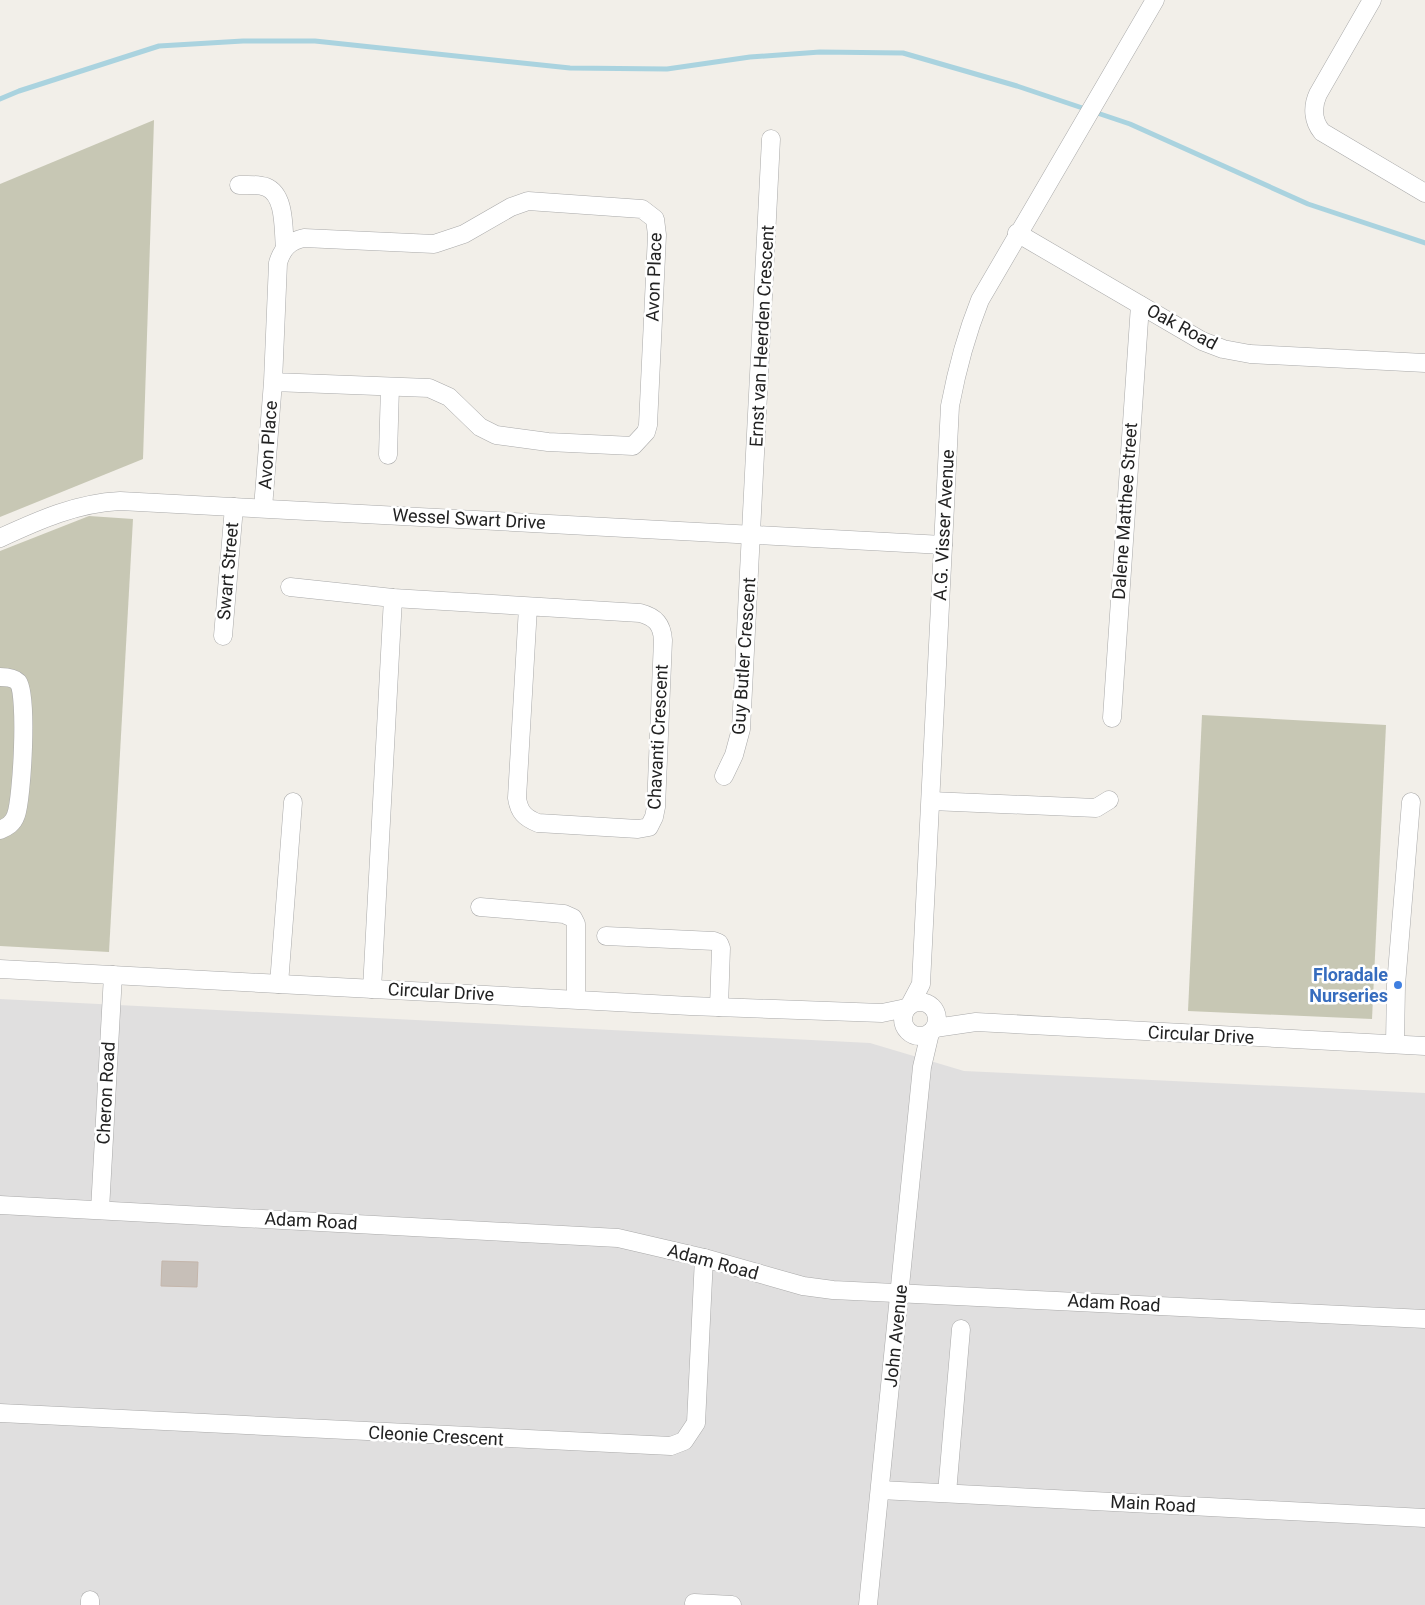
<svg xmlns="http://www.w3.org/2000/svg" width="1425" height="1605" viewBox="0 0 1425 1605" font-family="Roboto,sans-serif">
<style>
.residential{fill:#e0dfdf}
.construction{fill:#c7c7b4}
.lines{fill:none;stroke-linecap:round;stroke-linejoin:round}
.stream{stroke:#aad3df;stroke-width:5}
.building{fill:#c7bfb8;stroke:#c4b6ab}
.minor-casing{stroke:#a9a9a9;stroke-width:19}
.minor{stroke:#fff;stroke-width:18}
.shop-dot{fill:#3f7fe0;stroke:#fff;stroke-width:2}
.labels{text-anchor:middle;stroke-width:5;stroke-linejoin:round;paint-order:stroke}
.street-label{font-size:18px;fill:#222;stroke:#fff}
.shop-label{font-size:18px;font-weight:bold;fill:#366cbe;stroke:#fff;text-anchor:end}
</style>
<rect width="100%" height="100%" fill="#f2efe9"/>
<path class="residential" d="M0 999 870 1043 964 1071 1425 1093V1605H0Z"/>
<g class="construction">
<path d="M154 120 143 459 0 517V184Z"/>
<path d="M89 516 133 519 109 952 0 946V551Z"/>
<path d="M1202 715 1386 725 1372 1019 1188 1011Z"/>
</g>
<g class="lines">
<path class="stream" d="M0 99 19 91 159 46 243 41H315L570 68 667 69 750 57 820 52 903 53 1017 86 1130 124 1308 204 1425 243"/>
</g>
<path class="building" d="M162 1261 198 1262 197 1287 161 1286Z"/>
<g class="lines">
<g class="minor-casing">
<g id="minor">
<path d="M1372 0 1318 94C1312 107 1313 121 1322 132L1425 193"/>
<path d="M239 185C247 185 258 184 266 187 286 195 283 230 285 248"/>
<path d="M1017 233 1202 341 1223 349 1250 354 1425 363"/>
<path d="M388 455 390 387"/>
<path d="M263 508 273 382 278 263C282 249 289 241 304 238L434 244 464 234 511 207 528 201 642 209 655 219 657 235 648 425 646 432 633 446 548 442 496 435 480 427 449 397 429 388 273 382"/>
<path d="M0 538C39 520 77 503 120 501L943 545"/>
<path d="M290 587 393 598 640 613C656 617 662 625 663 640L656 807 654 817 649 827 638 829 538 823C525 818 519 812 517 798L528 607"/>
<path d="M223 636 234 507"/>
<path d="M0 677C6 677 14 678 18 682 28 694 22 799 16 815 13 824 7 827 0 830"/>
<path d="M1112 718 1140 305"/>
<path d="M724 776 734 755 741 729 771 139"/>
<path d="M931 801 1096 808 1109 800"/>
<path d="M480 907 564 914 573 918 576 924V999"/>
<path d="M606 936 714 941 719 943 721 948 719 1007"/>
<path d="M0 969 690 1006 882 1013 906 1008"/>
<path d="M279 984 293 802"/>
<path d="M372 989 393 598"/>
<circle cx="920" cy="1019" r="17"/>
<path d="M911 1003 921 984 950 406C957 369 966 335 980 300L1155 0"/>
<path d="M935 1028 976 1022 1425 1046"/>
<path d="M1395 1044 1396 985 1411 802"/>
<path d="M0 1205 618 1238 704 1258 803 1286 833 1290 1425 1319"/>
<path d="M100 1210 113 975"/>
<path d="M0 1413 671 1446 684 1441 696 1423 704 1258"/>
<path d="M880 1490 1425 1518"/>
<path d="M947 1493 961 1329"/>
<path d="M694 1603 732 1605"/>
<path d="M90 1605V1600"/>
<path d="M868 1605 922 1067 930 1033"/>
</g>
</g>
<use href="#minor" class="minor"/>
</g>
<circle class="shop-dot" cx="1398" cy="985" r="5"/>
<g class="labels">
<g class="street-label">
<text transform="translate(654 277) rotate(-88)" y="6">Avon Place</text>
<text transform="translate(1182 327) rotate(28)" y="6">Oak Road</text>
<text transform="translate(762 336) rotate(-87)" y="6">Ernst van Heerden Crescent</text>
<text transform="translate(268 445) rotate(-86)" y="6">Avon Place</text>
<text transform="translate(1125 511) rotate(-86)" y="6">Dalene Matthee Street</text>
<text transform="translate(469 519) rotate(3)" y="6">Wessel Swart Drive</text>
<text transform="translate(944 525) rotate(-87)" y="6">A.G. Visser Avenue</text>
<text transform="translate(228 571) rotate(-85)" y="6">Swart Street</text>
<text transform="translate(744 656) rotate(-86)" y="6">Guy Butler Crescent</text>
<text transform="translate(658 737) rotate(-87)" y="6">Chavanti Crescent</text>
<text transform="translate(441 992) rotate(3)" y="6">Circular Drive</text>
<text transform="translate(1201 1035) rotate(3)" y="6">Circular Drive</text>
<text transform="translate(106 1093) rotate(-87)" y="6">Cheron Road</text>
<text transform="translate(311 1221) rotate(3)" y="6">Adam Road</text>
<text transform="translate(713 1262) rotate(15)" y="6">Adam Road</text>
<text transform="translate(1114 1303) rotate(3)" y="6">Adam Road</text>
<text transform="translate(896 1336) rotate(-84)" y="6">John Avenue</text>
<text transform="translate(436 1436) rotate(3)" y="6">Cleonie Crescent</text>
<text transform="translate(1153 1504) rotate(3)" y="6">Main Road</text>
</g>
<g class="shop-label">
<text x="1388" y="981">Floradale<tspan x="1388" dy="21">Nurseries</tspan></text>
</g>
</g>
</svg>
